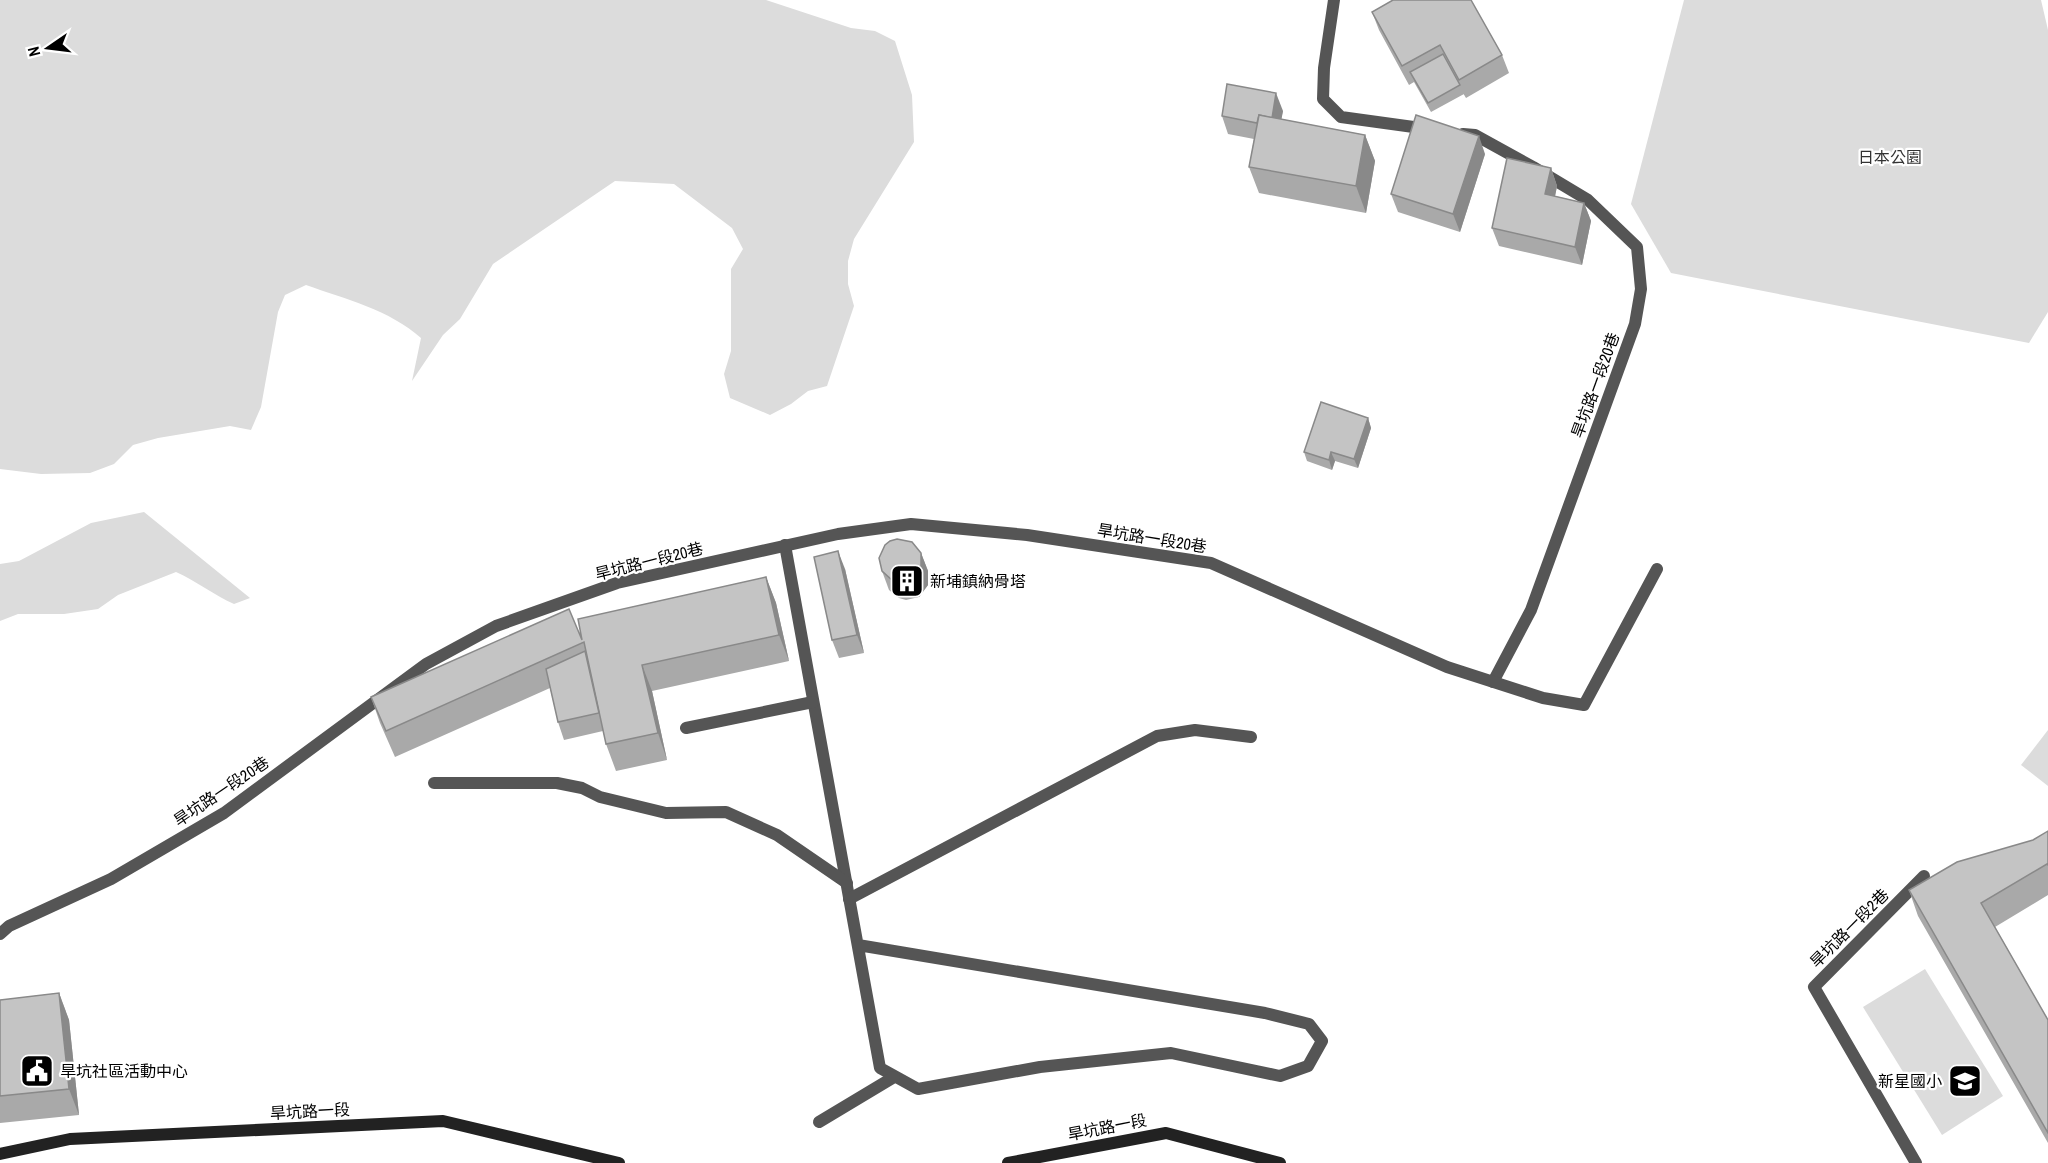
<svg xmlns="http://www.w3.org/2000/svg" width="2048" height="1163" viewBox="0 0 2048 1163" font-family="'Archivo Narrow','Noto Sans TC',sans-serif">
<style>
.green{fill:#dcdcdc}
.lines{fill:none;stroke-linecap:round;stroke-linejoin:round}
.lane{stroke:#555;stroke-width:12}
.secondary{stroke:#222;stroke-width:12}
.wall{fill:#a9a9a9}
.shaded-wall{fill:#898989}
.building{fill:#c4c4c4;stroke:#898989;stroke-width:1.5}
.labels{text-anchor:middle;stroke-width:4.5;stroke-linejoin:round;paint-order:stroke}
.park-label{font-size:16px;fill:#333;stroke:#fff}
.street-label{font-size:16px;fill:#000;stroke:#fff}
.poi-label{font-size:16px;fill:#000;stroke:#fff;text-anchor:start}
</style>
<rect width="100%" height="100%" fill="#fff"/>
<g class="green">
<path d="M0 0H766L851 28 875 31 895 41 912 95 914 142 854 239 848 261V284L854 306 827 386 808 391 791 404 770 415 730 398 724 374 731 351V269L743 249 732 228 674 184 615 181 493 264 460 319 443 335 412 381 421 338C390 310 345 299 306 285L285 295 278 312 261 407 251 430 230 426 158 438 133 445 114 464 90 473 41 474 0 469Z"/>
<path d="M1684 0H2041L2048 30V312L2029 343 1671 273 1631 204Z"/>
<path d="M144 512 250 598 234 604C214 595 196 581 176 572L118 595 98 609 64 614H18L0 621V564L19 561 91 523Z"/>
<path d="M2048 730V786L2021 765Z"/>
<path d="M1925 969 2003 1096 1942 1135 1863 1007Z"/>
</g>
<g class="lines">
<g class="lane">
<path d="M1334 0 1324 68 1323 99 1341 117 1428 129"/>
<path d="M1463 134 1475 135 1533 167 1588 200 1637 247 1641 289 1635 324 1531 610 1493 682"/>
<path d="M785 545 880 1068 918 1089 1040 1067 1171 1053 1280 1076 1308 1066 1322 1041 1309 1024 1265 1013 858 945"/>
<path d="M686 728 813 702"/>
<path d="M434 783H557L582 788 600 797 666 813 726 812 777 835 847 883"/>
<path d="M849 899 1157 736 1195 730 1251 737"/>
<path d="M0 934 9 926 111 879 224 813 426 664 496 626 617 583 838 534 911 524 1027 535 1211 563 1447 667 1543 698 1584 705 1657 569"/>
<path d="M819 1122 894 1077"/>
<path d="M1916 1163 1814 987 1924 876"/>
</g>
<g class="secondary">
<path d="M0 1154 70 1139 443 1121 619 1163"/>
<path d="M1008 1163 1166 1133 1280 1163"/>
</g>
</g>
<g class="wall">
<path d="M1372 12 1502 55 1509 73 1466 98 1463 93 1464 94 1431 112 1414 82 1409 85 1379 30Z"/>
<path d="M1283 111 1281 119 1365 135 1375 161 1366 213 1259 193 1249 167 1254 139 1228 134 1222 116Z"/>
<path d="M1485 154 1460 232 1398 212 1391 194Z"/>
<path d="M1551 168 1557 186 1555 196 1584 203 1591 221 1582 265 1499 246 1492 228Z"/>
<path d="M1368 418 1371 428 1358 468 1335 461 1332 470 1307 461 1304 452Z"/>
<path d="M921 553 928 571V585L919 597 906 600 899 598 889 590 882 571Z"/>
<path d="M845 569 864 653 839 658 832 640Z"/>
<path d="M766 577 776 603 789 661 652 691 667 760 616 771 606 744 603 731 564 740 558 722 550 688 395 757 380 723 371 697 582 640Z"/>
<path d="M2048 831V895L1995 927 2048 1020V1143L1918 916 1909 890 2033 840Z"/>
<path d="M59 993 69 1020 79 1115 0 1123V1000Z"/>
</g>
<g class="shaded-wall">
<path d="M1276 93 1283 111 1277 143 1270 125Z"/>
<path d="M1365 135 1375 161 1366 213 1356 186Z"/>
<path d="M1479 136 1485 154 1460 232 1453 214Z"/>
<path d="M1551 168 1557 186 1552 212 1545 194Z"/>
<path d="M1584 203 1591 221 1582 265 1575 247Z"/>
<path d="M1368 418 1371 428 1358 468 1354 459Z"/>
<path d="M1331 452 1335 461 1332 470 1329 460Z"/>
<path d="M838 551 845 569 864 653 857 635Z"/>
<path d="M921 553 928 571V585L919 597 913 579Z"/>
<path d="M766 577 776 603 789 661 779 635Z"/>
<path d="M642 665 652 691 667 760 658 733Z"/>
<path d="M59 993 69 1020 79 1115 69 1089Z"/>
</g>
<g class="building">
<path d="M1393 0H1471L1502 55 1459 80 1440 45 1402 66 1372 12Z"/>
<path d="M1443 54 1460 85 1428 103 1410 72Z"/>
<path d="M1227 84 1276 93 1272 118 1259 115 1257 123 1222 116Z"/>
<path d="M1259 115 1365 135 1356 186 1249 167Z"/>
<path d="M1416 115 1479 136 1453 214 1391 194Z"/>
<path d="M1507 158 1551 168 1545 194 1584 203 1575 247 1492 228Z"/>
<path d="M1321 402 1368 418 1354 459 1331 452 1329 460 1304 452Z"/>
<path d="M897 539 912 542 921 553V567L913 579 899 582 892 580 882 571 879 558 885 545 890 541Z"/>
<path d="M838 551 857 635 832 640 814 557Z"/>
<path d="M766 577 779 635 642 665 658 733 606 744 584 642 386 731 371 697 569 609 582 640 578 619Z"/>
<path d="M585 651 599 713 558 722 546 669Z"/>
<path d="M2048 831V865L2047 864 1981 903 2048 1020V1133L1909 890 1957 862 2033 840Z"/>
<path d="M59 993 69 1089 0 1096V1000Z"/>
</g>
<defs>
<g id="building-square" transform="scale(1.725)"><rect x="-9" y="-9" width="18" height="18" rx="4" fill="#000" stroke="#fff"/><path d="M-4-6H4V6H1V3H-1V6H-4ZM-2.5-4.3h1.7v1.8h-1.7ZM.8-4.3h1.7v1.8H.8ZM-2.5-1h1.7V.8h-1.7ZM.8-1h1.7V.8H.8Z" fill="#fff"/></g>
<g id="civic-square" transform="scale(1.725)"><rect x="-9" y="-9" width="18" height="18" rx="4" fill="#000" stroke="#fff"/><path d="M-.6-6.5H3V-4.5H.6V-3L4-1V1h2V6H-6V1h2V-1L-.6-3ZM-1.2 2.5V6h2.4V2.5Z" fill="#fff"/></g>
<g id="school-square" transform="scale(1.725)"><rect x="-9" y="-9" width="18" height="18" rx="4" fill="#000" stroke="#fff"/><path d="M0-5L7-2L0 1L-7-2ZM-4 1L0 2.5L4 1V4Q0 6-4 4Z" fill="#fff"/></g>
</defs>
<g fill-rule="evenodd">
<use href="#building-square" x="907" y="581"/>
<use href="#civic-square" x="37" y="1071"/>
<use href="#school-square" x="1965" y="1081"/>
</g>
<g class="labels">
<g class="park-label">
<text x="1890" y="163">日本公園</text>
</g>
<g class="street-label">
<text transform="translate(1595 385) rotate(-70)" y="6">旱坑路一段20巷</text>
<text transform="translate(1152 538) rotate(9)" y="6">旱坑路一段20巷</text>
<text transform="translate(649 561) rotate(-14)" y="6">旱坑路一段20巷</text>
<text transform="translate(221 791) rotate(-34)" y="6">旱坑路一段20巷</text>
<text transform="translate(1849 928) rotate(-45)" y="6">旱坑路一段2巷</text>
<text transform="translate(310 1111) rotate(-3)" y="6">旱坑路一段</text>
<text transform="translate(1107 1127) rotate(-11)" y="6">旱坑路一段</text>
</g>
<g class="poi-label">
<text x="930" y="587">新埔鎮納骨塔</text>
<text x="60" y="1077">旱坑社區活動中心</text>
<text x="1942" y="1087" text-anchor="end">新星國小</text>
</g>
</g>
<g transform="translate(48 48) rotate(256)" stroke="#ffffff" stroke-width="4.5" paint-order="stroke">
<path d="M0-4.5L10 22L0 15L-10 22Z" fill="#000000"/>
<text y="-9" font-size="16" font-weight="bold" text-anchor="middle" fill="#000000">N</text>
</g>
</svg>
